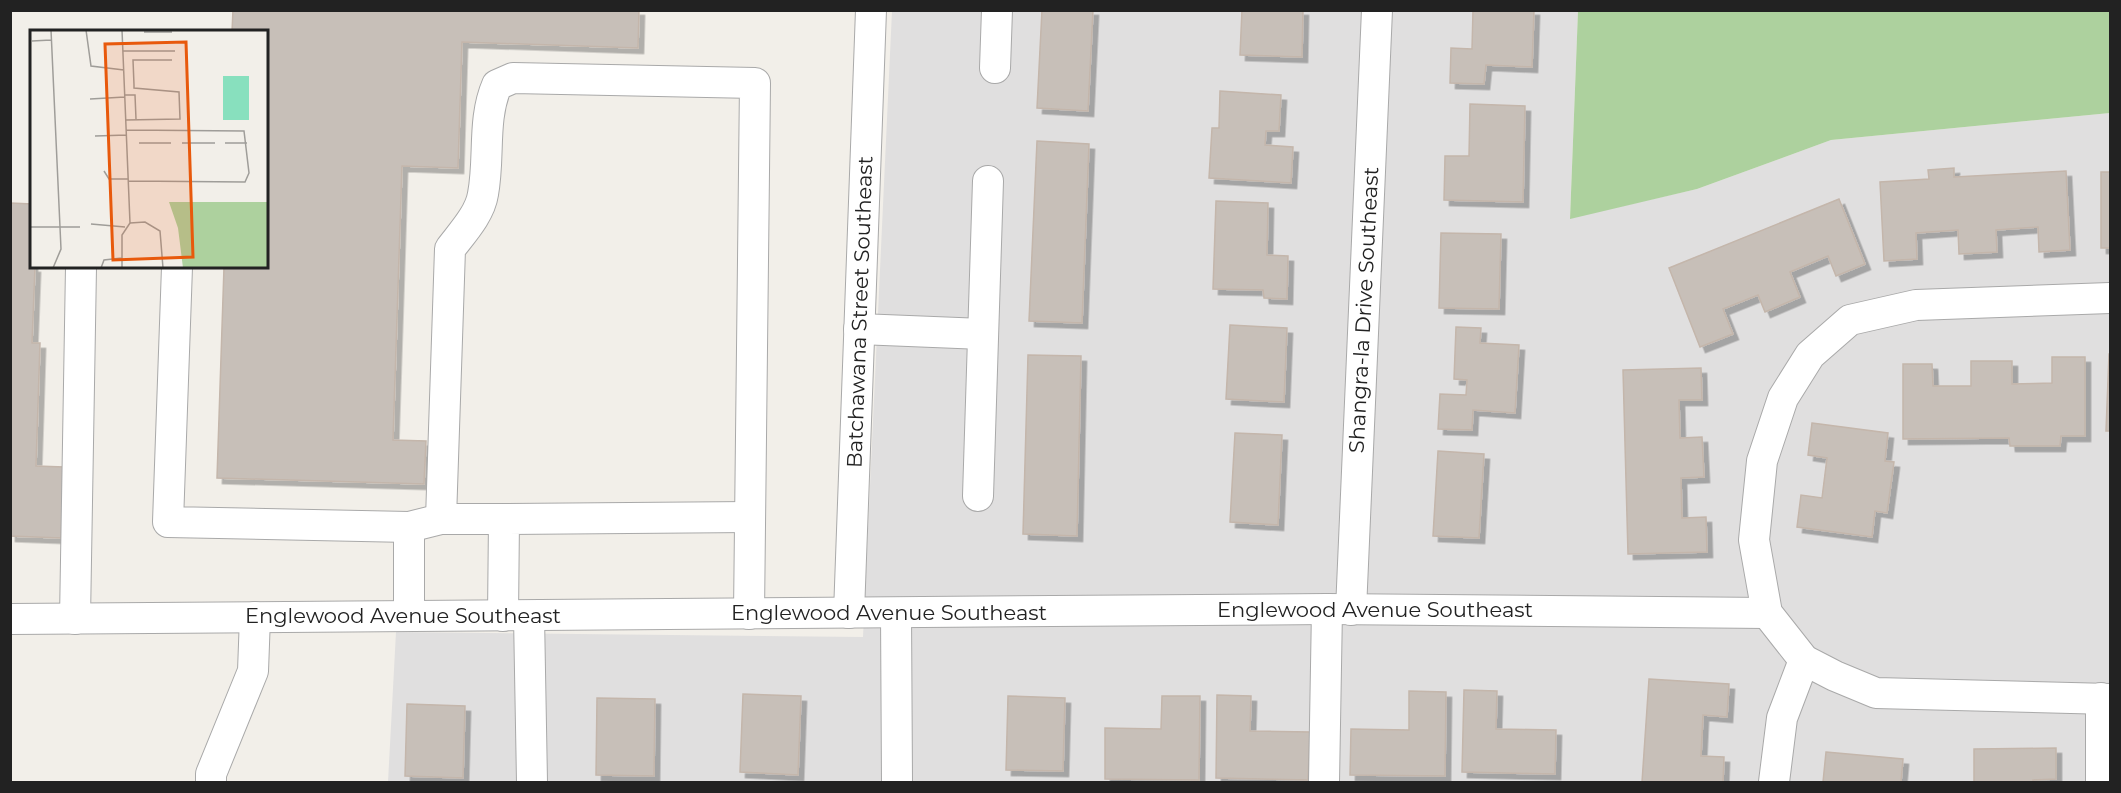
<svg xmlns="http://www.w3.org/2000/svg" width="2121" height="793" viewBox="0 0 2121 793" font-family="Montserrat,sans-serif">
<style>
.residential{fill:#e0dfdf}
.forest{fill:#add19e}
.building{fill:#c7bfb8;stroke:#c4b6ab;stroke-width:1.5;filter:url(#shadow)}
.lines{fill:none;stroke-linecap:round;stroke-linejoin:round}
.minor-casing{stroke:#a9a9a9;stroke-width:32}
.minor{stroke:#fff;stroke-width:30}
.labels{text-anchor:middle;stroke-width:4.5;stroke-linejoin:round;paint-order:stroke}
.street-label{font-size:21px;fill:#222;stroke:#fff}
.inset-road{fill:none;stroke:#9f9d99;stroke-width:1.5}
.view{fill:#e8590c;fill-opacity:0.15;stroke:#e8590c;stroke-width:3}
.inset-edge{fill:none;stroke:#222;stroke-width:3}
</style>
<defs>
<filter id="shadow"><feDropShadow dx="5.5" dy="5.5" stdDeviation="0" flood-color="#0004"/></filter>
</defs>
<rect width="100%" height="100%" fill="#f2efe9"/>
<path class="residential" d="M892 11H1578L1570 218 1697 189 1831 140 2110 113V782H388L396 632 863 637Z"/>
<path class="forest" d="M1578 11H2110V113L1831 140 1697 189 1570 219Z"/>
<g class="building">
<path d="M233 10H639L638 48 462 42 458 168 402 166 393 440 426 441 424 484 217 478 224 267H267V32H232Z"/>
<path d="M1042 10H1093L1088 111 1037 108Z"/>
<path d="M1242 10H1303L1302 57 1240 55Z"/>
<path d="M1473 10H1534L1532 67 1486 65 1484 84 1450 83 1451 48 1472 49Z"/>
<path d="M1220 91 1281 95 1279 131H1266L1265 145 1293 147 1291 183 1209 178 1212 128H1219Z"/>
<path d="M1470 104 1525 106 1523 202 1444 200 1445 156H1469Z"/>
<path d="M1037 141 1089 144 1082 323 1029 321Z"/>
<path d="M1954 168V177L2066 171 2070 250 2039 252 2038 227 1996 230 1997 252 1959 254 1958 230 1916 233 1917 259 1884 261 1880 182 1929 179 1928 170Z"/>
<rect x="2101" y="172" width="9" height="76"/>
<path d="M1839 199 1865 264 1836 276 1828 256 1790 272 1800 297 1765 312 1758 295 1723 309 1733 334 1700 347 1669 268Z"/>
<path d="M1216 201 1268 203 1267 255 1288 256 1287 299 1264 298 1263 290 1213 289Z"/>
<path d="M10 203 32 204V267H35L32 343H40L36 466 64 467 61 538 10 536Z"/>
<path d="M1441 233 1501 234 1499 309 1439 308Z"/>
<path d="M1230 325 1287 328 1284 402 1226 399Z"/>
<path d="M1456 327 1481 328 1480 343 1519 345 1515 413 1473 410 1472 430 1438 429 1440 394 1466 395 1467 380 1454 379Z"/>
<path d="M2109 354H2110V431H2106Z"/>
<path d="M1028 355 1081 356 1077 536 1023 534Z"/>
<path d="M2052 357H2085V436H2061L2060 446H2010L2009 438 1903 439V364H1932L1933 386H1971V361H2012V384L2052 383Z"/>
<path d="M1701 368 1702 400H1679L1680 438 1702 437 1704 477 1681 478 1682 518 1706 517 1707 552 1628 554 1623 370Z"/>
<path d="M1812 423 1888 433 1885 461 1894 462 1887 513 1875 511 1872 537 1797 527 1801 495 1822 498 1827 458 1808 455Z"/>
<path d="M1235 433 1282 435 1278 525 1230 522Z"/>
<path d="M1438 451 1484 454 1479 538 1433 536Z"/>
<path d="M1649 679 1729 684 1727 717 1703 715 1701 756 1724 757 1723 782H1642Z"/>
<path d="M1464 690 1497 691 1496 729 1556 730 1555 774 1462 772Z"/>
<path d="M1409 691 1446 692 1445 776 1350 775 1351 729 1409 730Z"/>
<path d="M743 694 801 696 798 775 740 772Z"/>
<path d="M1217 695 1251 696 1250 731 1310 732 1308 780 1216 778Z"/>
<path d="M1008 696 1065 698 1063 771 1006 770Z"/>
<path d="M1162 696H1200L1199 780 1105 779V728L1161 729Z"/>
<path d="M597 698 655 699 654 776 596 775Z"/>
<path d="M407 704 465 706 463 778 405 776Z"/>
<path d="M2056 748V779L2033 780V782H1974V749Z"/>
<path d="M1826 752 1903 759 1901 782H1823Z"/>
</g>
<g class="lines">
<g class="minor-casing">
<g id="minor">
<path d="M995 68 997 10"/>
<path d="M177 267 168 522 409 527 441 519 450 249C462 233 480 214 483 194 490 157 482 120 497 85L513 78 755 83 749 614"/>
<path d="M2110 298 1916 305 1850 320 1810 355 1783 398 1762 461 1754 540 1767 613 1804 660 1835 676 1876 693 2110 699"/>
<path d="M859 329 983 334"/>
<path d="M978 496 988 181"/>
<path d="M441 519H504"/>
<path d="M409 527V616"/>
<path d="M1351 610 1377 10"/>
<path d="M849 613 871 10"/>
<path d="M896 613 897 782"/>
<path d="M503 616 504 519 750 517"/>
<path d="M529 616 532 782"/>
<path d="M10 619 1327 609 1767 613"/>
<path d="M75 619 81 267"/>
<path d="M2101 698V782"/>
<path d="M211 782V774L253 671 255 617"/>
<path d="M1324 782 1327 609"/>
<path d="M1774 782 1782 718 1804 660"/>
</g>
</g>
<use href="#minor" class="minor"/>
</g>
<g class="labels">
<g class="street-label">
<text transform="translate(1364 310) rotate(-87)" y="7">Shangra-la Drive Southeast</text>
<text transform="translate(860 312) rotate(-88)" y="7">Batchawana Street Southeast</text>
<text x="1375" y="617">Englewood Avenue Southeast</text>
<text x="889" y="620">Englewood Avenue Southeast</text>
<text x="403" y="623">Englewood Avenue Southeast</text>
</g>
</g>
<g transform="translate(30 30)">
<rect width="238" height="238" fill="#f2efe9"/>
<path d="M139 172H238V238H153L148 198Z" fill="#add19e"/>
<path d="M193 46H219V90H193Z" fill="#88e0be"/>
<path class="inset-road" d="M21 0 31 219 23 238M56 0 61 36 94 40M92 0 100 193M114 2H142M2 11 21 10M93 21H145M95 65H105L106 89M60 69 95 67M96 90 150 89 149 62 104 58V55L103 30H142M96 100 214 101 219 143 215 152 98 151M65 106 97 105M109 113H141M152 113H185M195 113H217M74 141 79 149H98M100 193 115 192 130 201 133 238M61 194 95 197M0 197H50M71 238 74 230 92 228M92 238V205L100 193"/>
<path class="view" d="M156 12 163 227 83 230 75 14Z"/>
<rect width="238" height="238" class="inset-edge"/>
</g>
<rect width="2121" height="793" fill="none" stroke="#222222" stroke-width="24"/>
</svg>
